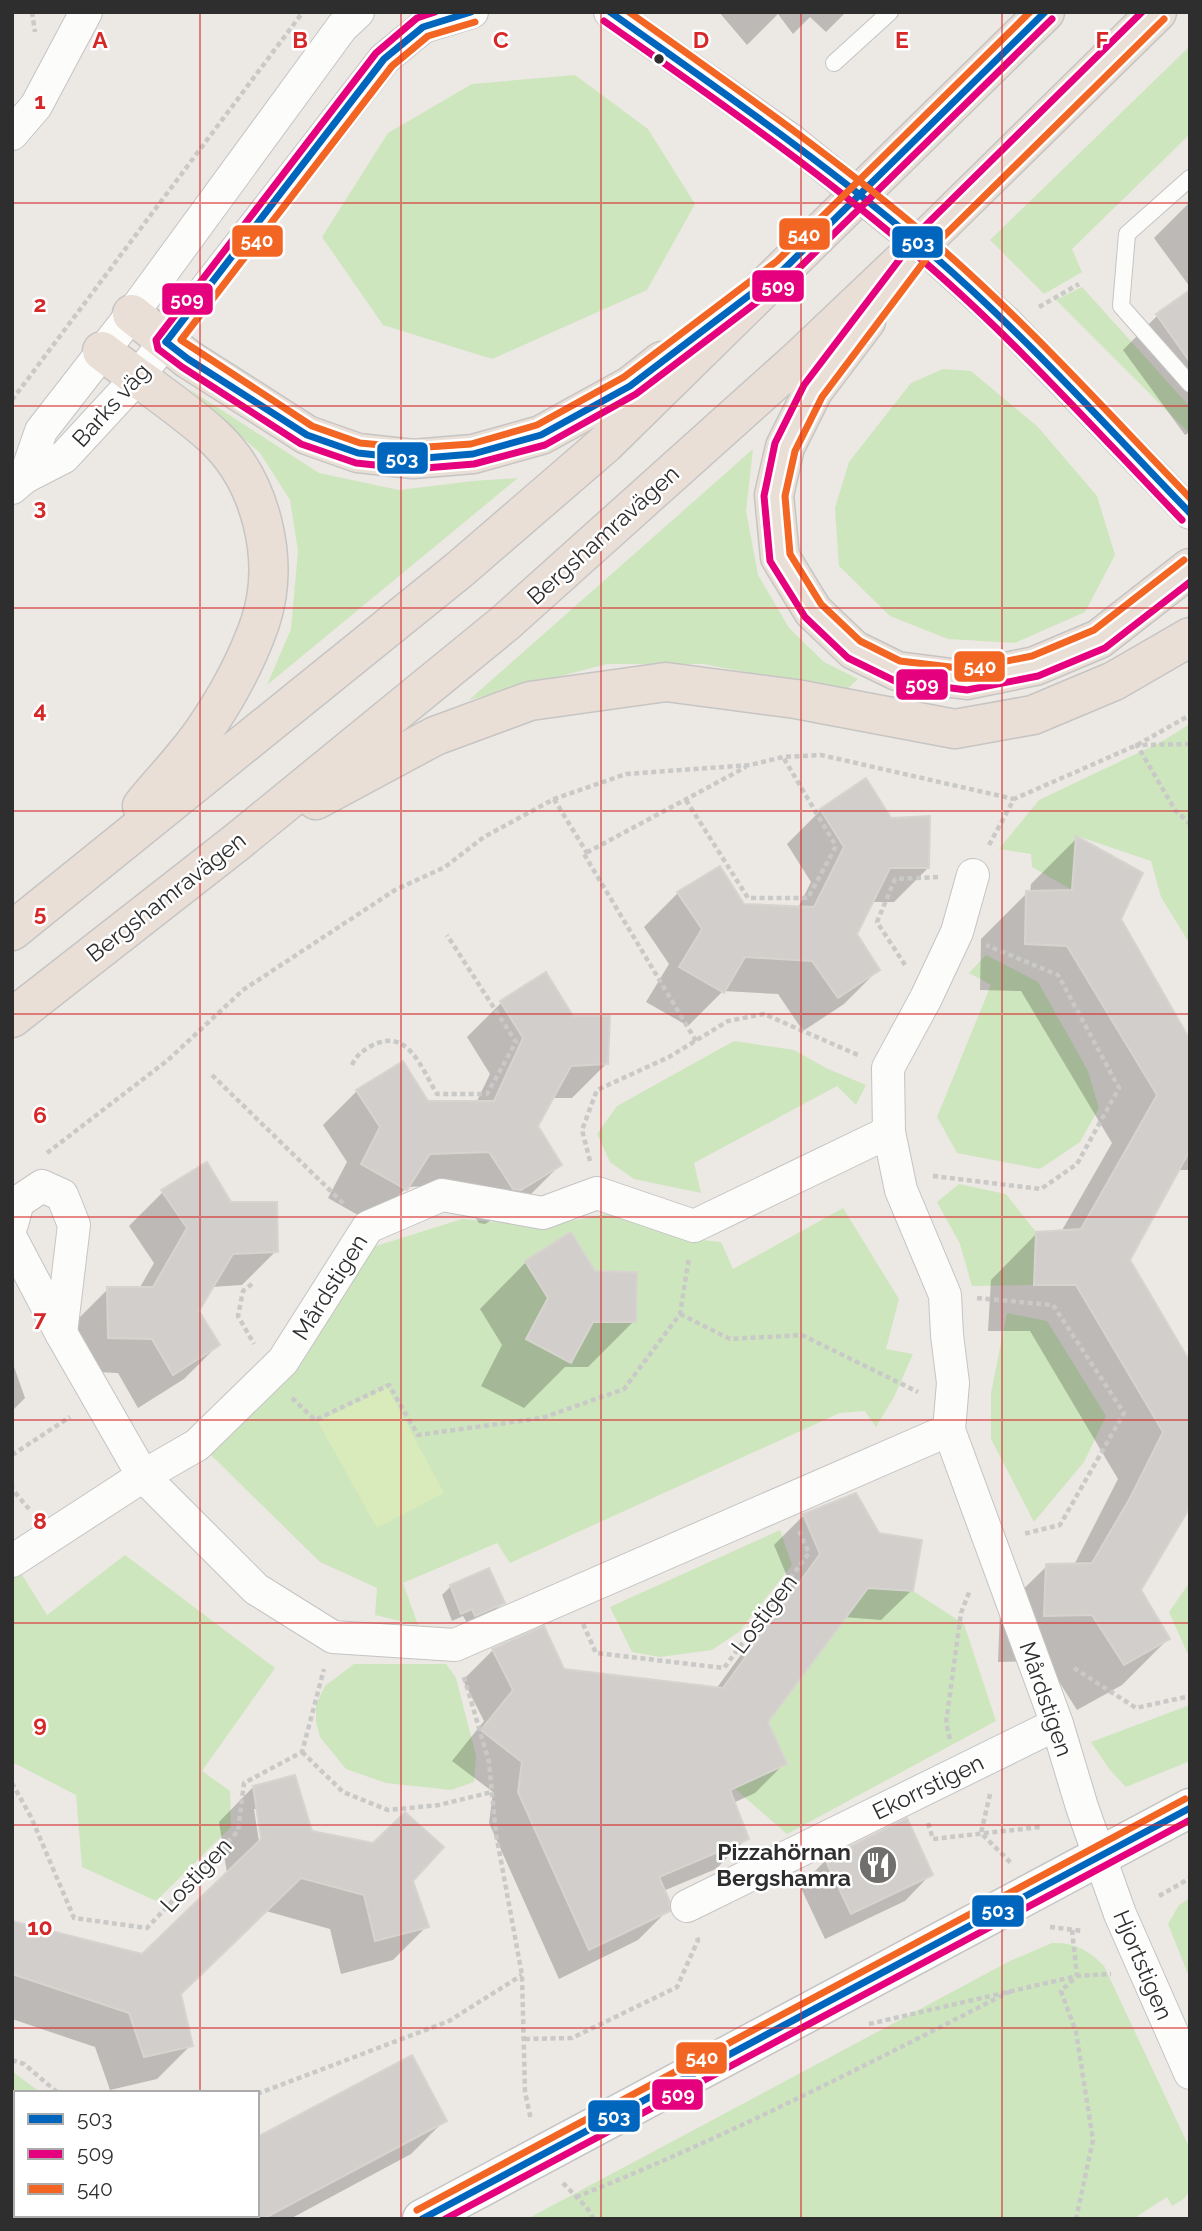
<svg xmlns="http://www.w3.org/2000/svg" width="1202" height="2231" viewBox="0 0 1202 2231" font-family="Raleway,sans-serif">
<style>
.green{fill:#cee6be}
.pitch{fill:#d9eabb}
.shadow{fill:#0003;fill-rule:evenodd}
.building{fill:#d1cecb;stroke:#d7d4d0;stroke-width:2}
.lines{fill:none;stroke-linecap:round;stroke-linejoin:round}
.lane-casing{stroke:#c5c4c5;stroke-width:18}
.street-casing{stroke:#c5c4c5;stroke-width:34}
.secondary-casing{stroke:#c5c4c5;stroke-width:41}
.highway-casing{stroke:#c6c5c4;stroke-width:41}
.path{stroke:#c9c9c8;stroke-width:4.5;stroke-dasharray:5 3.5;stroke-linecap:butt}
.lane{stroke:#fcfcfb;stroke-width:16}
.street{stroke:#fcfcfb;stroke-width:32}
.secondary{stroke:#fcfcfb;stroke-width:38}
.highway{stroke:#eadfd6;stroke-width:38}
.street-bridge-casing{stroke:#c5c4c5;stroke-width:34;stroke-linecap:butt}
.street-bridge{stroke:#fcfcfb;stroke-width:32}
.bus-1-casing{stroke:#fff;stroke-width:12}
.bus-2-casing{stroke:#fff;stroke-width:12}
.bus-3-casing{stroke:#fff;stroke-width:12}
.bus-1{stroke:#0065bd;stroke-width:7}
.bus-2{stroke:#e5007d;stroke-width:7}
.bus-3{stroke:#f26522;stroke-width:7}
.grid{fill:none;stroke:#d62828;stroke-width:2;stroke-opacity:0.55}
.bus-dot{fill:#2e2e2e;stroke:#fff;stroke-width:2.5}
.labels{text-anchor:middle;stroke-width:5;stroke-linejoin:round;paint-order:stroke}
.street-label{font-size:23px;fill:#2e2e2e;stroke:#fff}
.poi-label{font-size:23px;font-weight:bold;fill:#2e2e2e;stroke:#fff;text-anchor:end}
.grid-label{font-size:23px;text-anchor:middle;font-weight:bold;fill:#d62828;stroke:#fff;stroke-width:5;stroke-linejoin:round;paint-order:stroke}
.line-badge{stroke:#fff;stroke-width:2.5}
.badge-label{font-size:19px;text-anchor:middle;font-weight:bold;fill:#fff}
</style>
<rect width="100%" height="100%" fill="#ece8e4"/>
<g class="green">
<path d="M1190 46V134L1072 249 1082 272 1044 294 990 240Z"/>
<path d="M575 75 648 129 695 204 647 290 492 359 383 325 322 237 388 133 472 84Z"/>
<path d="M1082 287 1190 407V434L1056 300Z"/>
<path d="M943 369 971 371 1038 427 1097 496 1115 555 1085 612 1015 643 948 639 890 616 839 566 835 508 849 462 911 383Z"/>
<path d="M189 389 319 473 399 490 473 481 518 478 267 685 291 629 298 551 290 500 260 453Z"/>
<path d="M753 449 746 511 758 575 789 628 824 662 858 679 845 691 703 664H607L469 700Z"/>
<path d="M1190 724V944L1161 897 1151 861 1077 836 1072 890 1032 867 1031 854 999 849 1039 800 1161 742Z"/>
<path d="M986 955 1038 982 1088 1071 1099 1108 1080 1142 1040 1169 957 1153 937 1117 991 985 969 973Z"/>
<path d="M734 1041 794 1050 826 1068 866 1085 856 1105 837 1086 694 1163 701 1193 634 1179 610 1162 597 1134 617 1106Z"/>
<path d="M959 1184 1006 1194 1036 1232 1034 1285 972 1286 960 1244 937 1202Z"/>
<path d="M646 1206 681 1238 721 1242 733 1269 843 1208 899 1299 886 1349 913 1354 894 1397 876 1427 865 1411 840 1413 510 1563 497 1543 403 1583 418 1625 375 1615 377 1588 320 1562 207 1451 360 1251 462 1219 541 1227Z"/>
<path d="M1007 1313 1047 1321 1106 1416 1084 1462 1034 1522 991 1439V1393Z"/>
<path d="M780 1530 792 1565 739 1632 712 1650 660 1657 632 1652 610 1607Z"/>
<path d="M125 1555 275 1668 202 1771 230 1791 231 1827 156 1901 82 1867 76 1795 12 1762V1574L19 1570 47 1615Z"/>
<path d="M1190 1582V1659L1169 1612Z"/>
<path d="M868 1588 913 1591 964 1624 996 1721 787 1834 734 1788 787 1764 768 1722Z"/>
<path d="M354 1664H446L456 1678 476 1756 474 1782 451 1790 386 1783 346 1769 320 1737 316 1722V1705L325 1686Z"/>
<path d="M1190 1705V1761L1126 1787 1110 1770 1091 1742Z"/>
<path d="M1190 1898V1979L1168 1924 1179 1905Z"/>
<path d="M1052 1943C1074 1942 1089 1950 1104 1966L1190 2149V2189L1185 2198 1172 2206 1167 2197 1133 2219H527L1010 1961Z"/>
<path d="M12 2071 41 2093H16V2215H52L48 2219H12Z"/>
<path d="M79 2215H156L158 2219H75Z"/>
</g>
<path class="pitch" d="M387 1387 444 1493 377 1528 318 1422Z"/>
<g class="shadow">
<path d="M719 12H846L826 32 810 17 793 34 778 14 747 45Z"/>
<path d="M1190 202V287L1154 238Z"/>
<path d="M1190 292V432L1185 435 1123 350 1157 316Z"/>
<path d="M821 810 890 820 928 868 894 902H871L855 934 878 970 844 1004 803 1031 778 994 723 991 688 1026 646 1002 669 964 644 927 678 893 743 906 798 908 811 882 787 844Z"/>
<path d="M1077 838 1119 919 1190 1043V1170H1177L1128 1260 1190 1365V1511H1186L1139 1590 1168 1639 1122 1685 1077 1710 1046 1661 998 1662 1000 1612 1047 1566 1074 1565 1118 1479 1030 1331H988L991 1280 1037 1233 1061 1232 1112 1143 1021 991 980 990 981 939 1027 893H1030L1031 884Z"/>
<path d="M501 1003 572 1018 606 1064 572 1098H551L536 1126 560 1165 526 1199 485 1224 479 1223 454 1185 407 1187 372 1223 328 1198 347 1162 323 1125 357 1091 427 1103H476L490 1074 467 1037Z"/>
<path d="M163 1192 230 1204 276 1251 242 1285 211 1287 197 1311 218 1345 184 1379 138 1408 118 1373 75 1371 74 1323 108 1289H139L154 1263 129 1226Z"/>
<path d="M526 1262 594 1272 634 1321 588 1367H565L524 1408 481 1386 502 1345 480 1309Z"/>
<path d="M12 1361 25 1398 12 1411Z"/>
<path d="M804 1515 912 1590 881 1620 843 1617 766 1721 785 1763 755 1793 733 1803 747 1838 716 1869 663 1891 668 1910 638 1940 559 1979 489 1823 493 1792 452 1761 484 1721 463 1680 493 1650 563 1671 716 1689 791 1586 774 1545Z"/>
<path d="M451 1586 503 1603 494 1611 467 1623 463 1616 452 1621 442 1595Z"/>
<path d="M253 1787 310 1832 411 1881 427 1926 393 1960 341 1974 330 1929 266 1911 179 1995 191 2045 157 2079 110 2090 95 2047 12 2019V1922L142 1956 227 1873 219 1822ZM254 1809H258L264 1847 260 1848Z"/>
<path d="M826 1860 931 1874 905 1901 825 1939 800 1886Z"/>
<path d="M445 2120 411 2154 290 2219H173L171 2215H257Z"/>
</g>
<g class="building">
<path d="M1190 290V362L1156 314Z"/>
<path d="M866 778 891 818 930 816 929 868H890L857 934 880 970 838 998 812 961 745 957 724 993 679 967 702 929 677 892 720 866 744 904 814 907 844 847 820 809Z"/>
<path d="M1076 836 1143 873 1121 919 1190 1040V1150L1130 1260 1190 1362V1507L1141 1590 1170 1639 1124 1665 1092 1615 1044 1616 1046 1564 1092 1563 1130 1498 1163 1432 1076 1285H1034L1036 1232 1081 1229 1157 1095 1067 946 1025 944 1026 891 1072 890Z"/>
<path d="M546 972 573 1016H610L608 1064 571 1066 538 1126 562 1165 521 1190 513 1189 489 1152 430 1154 407 1190 361 1164 380 1127 356 1090 403 1061 428 1101H494L523 1038 500 1001Z"/>
<path d="M207 1162 231 1202H277L278 1252 233 1254 199 1311 220 1345 173 1375 152 1339 108 1338 107 1287H153L187 1228 161 1190Z"/>
<path d="M571 1232 595 1271 637 1272 636 1322H593L571 1363 526 1339 548 1298 525 1261Z"/>
<path d="M856 1493 879 1533 922 1540 913 1591 868 1588 768 1722 787 1764 730 1790 749 1839 659 1877 670 1902V1911L589 1950 518 1792 522 1762 481 1730 513 1690 492 1649 544 1626 564 1669 723 1688 820 1554 803 1514Z"/>
<path d="M489 1568 505 1603 475 1616 472 1609 461 1614 450 1585Z"/>
<path d="M295 1775 312 1831 373 1843 405 1812 444 1847 413 1881 429 1927 375 1941 364 1895 301 1878 181 1994 193 2046 144 2057 129 2013 12 1974V1921L142 1954 261 1839 253 1786Z"/>
<path d="M907 1818 933 1875 851 1914 825 1859Z"/>
<path d="M412 2055 447 2121 263 2219H257V2137Z"/>
</g>
<g class="lines">
<g class="lane-casing">
<g id="lane">
<path d="M834 63 890 12"/>
<path d="M1190 178 1127 234 1121 306 1190 384"/>
</g>
</g>
<g class="street-casing">
<g id="street">
<path d="M610 12 791 140"/>
<path d="M12 134 36 106 86 12"/>
<path d="M1007 323 1190 513"/>
<path d="M25 477 41 431 132 314 342 27 358 12"/>
<path d="M12 488 25 477 64 457 137 378 384 59 423 27 472 12"/>
<path d="M973 875 957 932 926 998 888 1068 889 1132 901 1190 945 1295 947 1335 953 1383 949 1430 1057 1724 1082 1807 1120 1914 1190 2073"/>
<path d="M12 1224 18 1202 42 1186 62 1195 74 1225 61 1333"/>
<path d="M12 1240 61 1333 143 1476 256 1589 333 1637 455 1645 949 1430"/>
<path d="M12 1561 143 1476 197 1445 283 1361 368 1227 442 1195 543 1213 597 1193 694 1226 889 1132"/>
<path d="M687 1906 1057 1724"/>
</g>
</g>
<g class="secondary-casing">
<path id="secondary" d="M422 2219 1190 1808"/>
</g>
<g class="highway-casing">
<g id="highway">
<path d="M132 314 188 359 307 435 358 453 413 459 473 454 541 435 630 386 662 361"/>
<path d="M866 321 813 391 785 447 774 495 780 557 813 611 854 650 897 671 967 680 1035 666 1099 639 1190 568"/>
<path d="M102 351C138 379 180 406 213 436 261 480 281 560 260 623 247 660 226 699 203 732 185 758 162 781 142 806"/>
<path d="M316 800 435 736 530 701 666 682 796 699 955 729 1033 715 1114 681 1190 637"/>
<path d="M12 931 459 570 605 444 1045 12"/>
<path d="M12 1018 237 842 505 623 797 361 933 232 1157 12"/>
</g>
</g>
<g class="path">
<path d="M32 12 35 32"/>
<path d="M1039 307 1079 284"/>
<path d="M12 400 303 12"/>
<path d="M1190 744 1137 745 1175 810 1190 824"/>
<path d="M554 799 587 853"/>
<path d="M686 800 748 898H808L836 846 783 757"/>
<path d="M989 845 1014 799 1137 745 1190 715"/>
<path d="M905 965 877 922 895 879 939 877"/>
<path d="M696 1041 584 854 746 767"/>
<path d="M352 1065C356 1056 362 1051 371 1046 408 1026 421 1068 437 1094H487L516 1042 447 935"/>
<path d="M212 1075 344 1204"/>
<path d="M47 1153 168 1060 243 990 395 890 445 867 484 837 554 799 626 774 750 765 783 757 821 755 1014 799"/>
<path d="M590 1161 582 1130 597 1090 669 1057 728 1021 764 1014 858 1055"/>
<path d="M933 1176 1041 1189 1077 1164 1119 1088 1058 975 986 945"/>
<path d="M252 1284 243 1291 238 1316 254 1344"/>
<path d="M977 1298 1053 1305 1124 1413 1060 1525 1023 1534"/>
<path d="M680 1314 730 1339 802 1335 918 1392"/>
<path d="M292 1398 315 1420 389 1385 418 1435 542 1418 624 1389 680 1314 689 1257"/>
<path d="M12 1455 70 1417"/>
<path d="M12 1485V1489L29 1509"/>
<path d="M583 1624 596 1653 724 1668 809 1553 799 1531"/>
<path d="M1074 1668 1136 1708 1190 1696"/>
<path d="M464 1677 489 1762 496 1834 522 1975 525 2092 531 2120"/>
<path d="M950 1739 946 1723 961 1613 970 1590"/>
<path d="M302 1752 343 1792 388 1810 439 1805 492 1792"/>
<path d="M12 1783 31 1817 74 1918 147 1928 238 1831 244 1783 302 1752 324 1669"/>
<path d="M990 1794 981 1833 1011 1863"/>
<path d="M928 1823 933 1839 1040 1827"/>
<path d="M1159 1896 1190 1878"/>
<path d="M1050 1927 1083 1931"/>
<path d="M1072 1930 1077 1976 1061 1991 1076 2032 1093 2140 1076 2219"/>
<path d="M869 2024 1077 1976 1111 1974"/>
<path d="M525 2039 572 2038 677 1987 698 1940 697 1937"/>
<path d="M12 2060 24 2064 58 2093"/>
<path d="M257 2094 449 2021 522 1975"/>
<path d="M563 2183 587 2208 594 2219"/>
<path d="M576 2197C725 2138 868 2064 1011 1991"/>
<path d="M173 2215 175 2219"/>
<path d="M65 2219 69 2215"/>
</g>
<use href="#lane" class="lane"/>
<use href="#street" class="street"/>
<use href="#secondary" class="secondary"/>
<use href="#highway" class="highway"/>
<g class="street-bridge-casing">
<path id="street-bridge" d="M791 140 928 251 1007 323"/>
</g>
<use href="#street-bridge" class="street-bridge"/>
<g class="bus-1-casing">
<g id="bus-1">
<path d="M610 12C718 89 827 164 928 251 1021 331 1104 424 1190 513"/>
<path d="M166 342 188 359 307 435 358 453 413 459 473 454 541 435 630 386 784 269 1045 12"/>
<path d="M166 342 384 59 423 27 471 12"/>
<path d="M422 2219 1190 1808"/>
</g>
</g>
<g class="bus-2-casing">
<g id="bus-2">
<path d="M435 12 417 18 376 53 156 340 158 349 182 367 301 444 356 463 413 469 474 464 545 445 636 394 790 277 1052 19"/>
<path d="M1142 12 925 226 804 385 775 443 764 496 770 561 805 617 848 658 895 681 967 690 1038 676 1105 648 1190 582"/>
<path d="M604 21C712 97 821 172 921 259 1014 339 1097 432 1182 520"/>
<path d="M445 2219 1190 1820"/>
</g>
</g>
<g class="bus-3-casing">
<g id="bus-3">
<path d="M629 12C733 86 837 159 934 242 1025 321 1106 411 1190 498"/>
<path d="M1164 19 941 239 822 397 795 451 785 496 790 554 821 604 860 641 900 661 967 669 1032 656 1094 630 1184 560"/>
<path d="M475 22 428 36 392 66 181 340 312 426 360 443 413 448 471 444 537 425 624 377 777 261 1030 12"/>
<path d="M417 2210 1185 1799"/>
</g>
</g>
<use href="#bus-1" class="bus-1"/>
<use href="#bus-2" class="bus-2"/>
<use href="#bus-3" class="bus-3"/>
</g>
<path class="grid" d="M200 12V2093M401 12V2219M601 12V2219M801 12V2219M1002 12V2219M12 203H1190M12 406H1190M12 608H1190M12 811H1190M12 1014H1190M12 1217H1190M12 1420H1190M12 1623H1190M12 1825H1190M12 2028H1190M200 2215V2219"/>
<defs>
<g id="restaurant-disc" transform="scale(2.0125)"><circle r="9.5" fill="#706f6e" stroke="#fff"/><path d="M-5-6h1v4h1v-4h1v4h1v-4h1v5L-1.5 .5V6h-2V.5L-5-1ZM5-6V6H3V1.5H1.5Q1.5-4 5-6Z" fill="#fff"/></g>
</defs>
<g fill-rule="evenodd">
<use href="#restaurant-disc" x="878" y="1865"/>
</g>
<circle class="bus-dot" cx="659" cy="59" r="6"/>
<g class="labels">
<g class="street-label">
<text transform="translate(111 405) rotate(-48)" y="8">Barks väg</text>
<text transform="translate(603 535) rotate(-42)" y="8">Bergshamravägen</text>
<text transform="translate(166 897) rotate(-38)" y="8">Bergshamravägen</text>
<text transform="translate(330 1287) rotate(-58)" y="8">Mårdstigen</text>
<text transform="translate(764 1614) rotate(-53)" y="8">Lostigen</text>
<text transform="translate(1046 1699) rotate(71)" y="8">Mårdstigen</text>
<text transform="translate(928 1787) rotate(-26)" y="8">Ekorrstigen</text>
<text transform="translate(196 1875) rotate(-47)" y="8">Lostigen</text>
<text transform="translate(1143 1965) rotate(67)" y="8">Hjortstigen</text>
</g>
<g class="poi-label">
<text x="851" y="1860">Pizzahörnan<tspan x="851" dy="26">Bergshamra</tspan></text>
</g>
</g>
<g class="grid-label">
<text x="100" y="48">A</text>
<text x="300" y="48">B</text>
<text x="501" y="48">C</text>
<text x="701" y="48">D</text>
<text x="902" y="48">E</text>
<text x="1102" y="48">F</text>
<text x="40" y="109">1</text>
<text x="40" y="312">2</text>
<text x="40" y="515">3</text>
<text x="40" y="718">4</text>
<text x="40" y="921">5</text>
<text x="40" y="1123">6</text>
<text x="40" y="1326">7</text>
<text x="40" y="1529">8</text>
<text x="40" y="1732">9</text>
<text x="40" y="1935">10</text>
</g>
<g class="line-badge">
<rect x="778" y="217" width="53" height="34" rx="7" fill="#f26522"/>
<rect x="231" y="224" width="53" height="34" rx="7" fill="#f26522"/>
<rect x="891" y="225" width="53" height="34" rx="7" fill="#0065bd"/>
<rect x="751" y="269" width="54" height="34" rx="7" fill="#e5007d"/>
<rect x="161" y="282" width="53" height="34" rx="7" fill="#e5007d"/>
<rect x="376" y="441" width="53" height="34" rx="7" fill="#0065bd"/>
<rect x="953" y="650" width="53" height="33" rx="7" fill="#f26522"/>
<rect x="895" y="668" width="54" height="33" rx="7" fill="#e5007d"/>
<rect x="971" y="1894" width="54" height="34" rx="7" fill="#0065bd"/>
<rect x="675" y="2041" width="53" height="34" rx="7" fill="#f26522"/>
<rect x="651" y="2078" width="53" height="33" rx="7" fill="#e5007d"/>
<rect x="587" y="2099" width="54" height="34" rx="7" fill="#0065bd"/>
</g>
<g class="badge-label">
<text x="804" y="241">540</text>
<text x="257" y="247">540</text>
<text x="918" y="249">503</text>
<text x="778" y="293">509</text>
<text x="187" y="306">509</text>
<text x="402" y="465">503</text>
<text x="980" y="673">540</text>
<text x="922" y="691">509</text>
<text x="998" y="1917">503</text>
<text x="702" y="2064">540</text>
<text x="678" y="2101">509</text>
<text x="614" y="2123">503</text>
</g>
<rect width="1202" height="2231" fill="none" stroke="#2e2e2e" stroke-width="28"/>
<rect x="14" y="2091" width="245" height="126" fill="#ffffff" stroke="#ababab" stroke-width="2"/>
<rect x="28" y="2114" width="35" height="10" fill="#0065bd" stroke="#ababab" stroke-width="2"/>
<text x="77" y="2126" font-size="21" fill="#2e2e2e">503</text>
<rect x="28" y="2149" width="35" height="10" fill="#e5007d" stroke="#ababab" stroke-width="2"/>
<text x="77" y="2161" font-size="21" fill="#2e2e2e">509</text>
<rect x="28" y="2184" width="35" height="10" fill="#f26522" stroke="#ababab" stroke-width="2"/>
<text x="77" y="2196" font-size="21" fill="#2e2e2e">540</text>
</svg>
